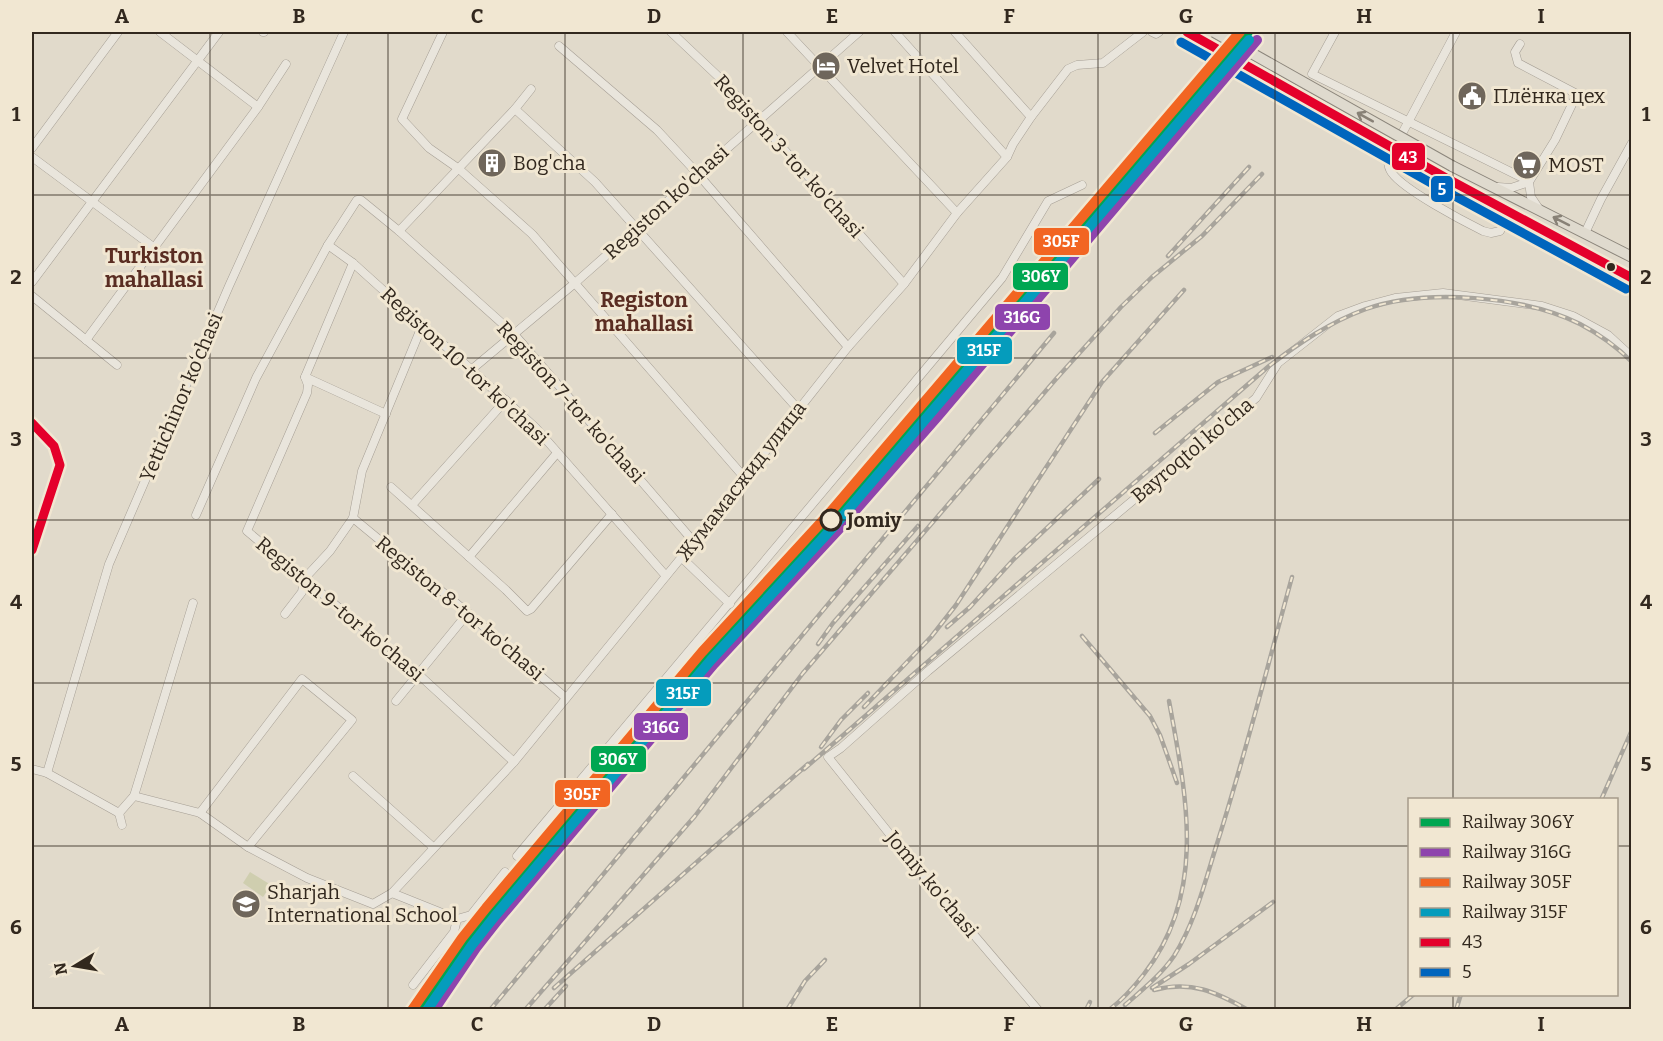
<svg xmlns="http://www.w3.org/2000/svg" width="1663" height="1041" viewBox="0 0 1663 1041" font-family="Bitter,serif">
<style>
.green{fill:#cfceaf}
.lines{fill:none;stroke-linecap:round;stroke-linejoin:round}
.minor-casing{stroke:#a69f95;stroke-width:9}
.major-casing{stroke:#8b857b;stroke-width:12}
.minor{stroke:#e9e5dc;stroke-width:8}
.major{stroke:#dfdace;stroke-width:10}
.rail-casing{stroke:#a8a49c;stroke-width:4.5}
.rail{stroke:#f1e7d2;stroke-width:2;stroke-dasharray:7;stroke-linecap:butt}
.major-bridge-casing{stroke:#8b857b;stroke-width:12;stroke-linecap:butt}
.major-bridge{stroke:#dfdace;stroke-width:10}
.bus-1-casing{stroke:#f1e7d2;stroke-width:14}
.bus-2-casing{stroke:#f1e7d2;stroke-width:14}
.bus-1{stroke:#e4002b;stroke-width:9}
.bus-2{stroke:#0065bd;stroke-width:9}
.rail-1-casing{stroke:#f1e7d2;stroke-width:15}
.rail-2-casing{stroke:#f1e7d2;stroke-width:15}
.rail-3-casing{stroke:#f1e7d2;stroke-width:15}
.rail-4-casing{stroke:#f1e7d2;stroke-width:15}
.rail-1{stroke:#00a651;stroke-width:10}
.rail-2{stroke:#8e44ad;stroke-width:10}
.rail-3{stroke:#f26522;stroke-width:10}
.rail-4{stroke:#059cbc;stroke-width:10}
.oneway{stroke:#888176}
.grid{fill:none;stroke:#32281e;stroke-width:1.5;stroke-opacity:0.55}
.bus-dot{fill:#32281e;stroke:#f1e7d2;stroke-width:2}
.stop-dot{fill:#f1e7d2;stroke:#32281e;stroke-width:3}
.labels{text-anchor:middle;stroke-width:6;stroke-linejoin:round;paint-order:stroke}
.poi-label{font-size:20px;fill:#32281e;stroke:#f1e7d2;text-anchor:start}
.street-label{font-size:20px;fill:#32281e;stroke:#f1e7d2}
.stop-label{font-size:20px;font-weight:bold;fill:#32281e;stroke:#f1e7d2;text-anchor:start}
.neighbourhood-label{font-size:21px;font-weight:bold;fill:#5a2d22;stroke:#f1e7d2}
.line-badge{stroke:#f1e7d2;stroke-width:2}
.badge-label{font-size:16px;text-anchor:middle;font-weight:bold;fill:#fff}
.neatline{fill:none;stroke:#32281e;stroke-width:2}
.grid-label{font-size:20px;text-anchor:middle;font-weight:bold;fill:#32281e}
</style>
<rect width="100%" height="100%" fill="#e1dacb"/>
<path class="green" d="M250 872 271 885 263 897 243 883Z"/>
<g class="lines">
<g class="minor-casing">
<g id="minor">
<path d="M160 32 258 107"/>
<path d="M263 32H264"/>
<path d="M443 32 402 119 429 148 459 169 532 234 744 477"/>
<path d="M671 32 723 81 904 284"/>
<path d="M787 32 957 213"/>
<path d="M895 32 1007 157"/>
<path d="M955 32 1031 117"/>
<path d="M1152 32 1156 34 1159 32"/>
<path d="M1335 32 1312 74 1529 181"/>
<path d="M1456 32 1388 160C1388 165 1389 169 1392 173 1404 190 1463 221 1483 231L1491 233 1500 231 1509 212"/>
<path d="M1520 44 1515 52 1518 63 1577 94 1555 140 1529 182 1531 197 1539 209"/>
<path d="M559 46 657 130 697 173 848 347"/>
<path d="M515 109 595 182 798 409"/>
<path d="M32 148 118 32"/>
<path d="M32 157 156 249"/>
<path d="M1498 187 1511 188 1529 182"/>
<path d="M399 231 515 109 531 89"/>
<path d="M1585 233 1601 199 1632 143"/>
<path d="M328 245 353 263 535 427 666 576"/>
<path d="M353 263 305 377 308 385 307 393 247 531 417 673 514 762"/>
<path d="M32 282 219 32"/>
<path d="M32 296 117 365"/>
<path d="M86 340 258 107 286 64"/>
<path d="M471 370 575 283 859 32"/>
<path d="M305 377 386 414"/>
<path d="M32 423C46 435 59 445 60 465L32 550"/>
<path d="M391 487 506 590 527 611 531 609 612 514"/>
<path d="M412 505 506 400"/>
<path d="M196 515 256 378 328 245 357 200H361L399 231 514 334 694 542"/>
<path d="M353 518 468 613 566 698"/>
<path d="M469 557 557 453"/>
<path d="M682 558 730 604"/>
<path d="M304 579 330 551 353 518 362 471 422 326"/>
<path d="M285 614 302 592 304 579"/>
<path d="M396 701 468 613"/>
<path d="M32 769 47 773 119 813"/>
<path d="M47 773 109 564 229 286 344 32"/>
<path d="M353 776 433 847"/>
<path d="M134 796 193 603"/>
<path d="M119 813 134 796 200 813 248 847 307 878 373 904 392 893 514 762 694 542 848 347 904 284 957 213 1007 157 1013 144 1031 117 1068 69 1077 65 1103 63 1143 32"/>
<path d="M119 813 122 825"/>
<path d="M200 813 302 679 352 720 248 847"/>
<path d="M517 856 1002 278 1048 201 1082 185"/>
<path d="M392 893 457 919 471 915 505 872"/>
<path d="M413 985 454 932 457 919"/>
<path d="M1038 1010 916 867 828 757 841 748 928 671 1256 398 1278 363 1338 316 1365 306 1395 298 1443 293 1542 306 1573 316 1608 335 1632 357"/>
</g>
</g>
<g class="major-casing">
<g id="major">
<path d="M1452 166 1632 257"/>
<path d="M1446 178 1632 278"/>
</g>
</g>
<use href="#minor" class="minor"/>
<use href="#major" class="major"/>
<g class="rail-casing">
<g id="rail">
<path d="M1168 256 1249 167"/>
<path d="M1155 433 1218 382 1272 357"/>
<path d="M947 627 970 607 1014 559 1099 479"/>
<path d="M1082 636 1150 716 1160 735 1177 783"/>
<path d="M818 644 833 623 918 526"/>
<path d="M864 707 931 637 956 605 1102 382 1184 290"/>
<path d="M821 747 841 720 868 693"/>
<path d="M804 769 1269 366C1299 343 1330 322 1366 309 1426 288 1524 296 1580 324 1599 334 1617 347 1632 362"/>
<path d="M1601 800 1632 730"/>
<path d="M554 988 808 764"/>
<path d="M1152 988 1189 964 1273 902"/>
<path d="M1154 990C1191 980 1216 992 1248 1010"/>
<path d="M1125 1005C1142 990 1161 975 1174 956 1194 924 1204 886 1215 850 1244 760 1267 668 1292 577"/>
<path d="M490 1010 1054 333"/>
<path d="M525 1010 695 816 803 673 1056 379 1121 307 1152 277 1202 236 1262 174"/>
<path d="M544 1010 566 986"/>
<path d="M787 1010 805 981 825 960"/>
<path d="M1086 1010 1090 1002"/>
<path d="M1109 1010C1122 1000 1134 987 1144 974 1208 892 1186 794 1169 701"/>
<path d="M1395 1010 1414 994"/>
<path d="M1456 1010 1461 994"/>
</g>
</g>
<use href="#rail" class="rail"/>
<g class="major-bridge-casing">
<g id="major-bridge">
<path d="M1187 32 1446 178"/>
<path d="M1214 32 1452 166"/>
</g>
</g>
<use href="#major-bridge" class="major-bridge"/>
<g class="bus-1-casing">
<g id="bus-1">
<path d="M1187 32 1446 178 1632 278"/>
<path d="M32 423 54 446 60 465 32 550"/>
</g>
</g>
<g class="bus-2-casing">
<path id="bus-2" d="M1181 42 1440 188 1626 289"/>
</g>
<use href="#bus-1" class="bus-1"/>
<use href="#bus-2" class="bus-2"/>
<g class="rail-1-casing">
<path id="rail-1" d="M419 1010 466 941 489 912 705 656 831 520 930 407 1248 32"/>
</g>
<g class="rail-2-casing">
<path id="rail-2" d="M434 1010 476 948 498 920 714 664 840 528 939 415 1257 40"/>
</g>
<g class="rail-3-casing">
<path id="rail-3" d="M412 1010 462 938 486 908 702 652 827 516 1240 32"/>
</g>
<g class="rail-4-casing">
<path id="rail-4" d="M427 1010 472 945 495 916 711 660 836 524 1249 40"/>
</g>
<use href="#rail-1" class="rail-1"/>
<use href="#rail-2" class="rail-2"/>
<use href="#rail-3" class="rail-3"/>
<use href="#rail-4" class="rail-4"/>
</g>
<defs><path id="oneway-shaft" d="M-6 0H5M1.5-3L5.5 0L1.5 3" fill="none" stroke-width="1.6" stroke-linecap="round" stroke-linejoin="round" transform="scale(1.5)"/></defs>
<g class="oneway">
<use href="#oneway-shaft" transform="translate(1365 117) rotate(-151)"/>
<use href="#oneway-shaft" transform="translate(1561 221) rotate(-153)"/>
</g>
<path class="grid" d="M210 32V1010M388 32V1010M565 32V1010M743 32V1010M920 32V1010M1098 32V1010M1275 32V1010M1453 32V800M32 195H1632M32 358H1632M32 520H1632M32 683H1632M32 846H1410M1616 846H1632M1453 994V1010"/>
<defs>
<g id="hotel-disc" transform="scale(1.5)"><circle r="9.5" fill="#6f665b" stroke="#f1e7d2"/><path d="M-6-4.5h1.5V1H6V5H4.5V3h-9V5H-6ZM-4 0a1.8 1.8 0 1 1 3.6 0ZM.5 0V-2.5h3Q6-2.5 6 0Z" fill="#fff"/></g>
<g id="civic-disc" transform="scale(1.5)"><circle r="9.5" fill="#6f665b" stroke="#f1e7d2"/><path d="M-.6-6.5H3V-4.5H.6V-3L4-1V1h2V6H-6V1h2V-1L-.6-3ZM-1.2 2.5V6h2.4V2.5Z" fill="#fff"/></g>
<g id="building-disc" transform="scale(1.5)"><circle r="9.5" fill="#6f665b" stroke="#f1e7d2"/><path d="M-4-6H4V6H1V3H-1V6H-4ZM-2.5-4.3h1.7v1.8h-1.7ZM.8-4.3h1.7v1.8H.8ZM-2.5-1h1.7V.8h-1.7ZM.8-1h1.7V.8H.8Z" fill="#fff"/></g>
<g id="supermarket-disc" transform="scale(1.5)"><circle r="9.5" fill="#6f665b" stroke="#f1e7d2"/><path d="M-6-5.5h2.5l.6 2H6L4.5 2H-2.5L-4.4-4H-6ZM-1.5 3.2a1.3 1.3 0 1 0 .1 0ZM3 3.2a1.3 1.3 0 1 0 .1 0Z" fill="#fff"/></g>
<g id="school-disc" transform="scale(1.5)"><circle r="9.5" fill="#6f665b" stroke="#f1e7d2"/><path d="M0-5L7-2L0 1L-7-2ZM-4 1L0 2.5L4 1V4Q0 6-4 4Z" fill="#fff"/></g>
</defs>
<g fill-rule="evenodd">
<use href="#hotel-disc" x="826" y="66"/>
<use href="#civic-disc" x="1472" y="96"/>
<use href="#building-disc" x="492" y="163"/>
<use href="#supermarket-disc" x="1527" y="165"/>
<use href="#school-disc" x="246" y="904"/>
</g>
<circle class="bus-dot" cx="1611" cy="267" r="5"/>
<circle class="stop-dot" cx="831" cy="520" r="10"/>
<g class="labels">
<g class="poi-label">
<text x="847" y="73">Velvet Hotel</text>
<text x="1493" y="103">Плёнка цех</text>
<text x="513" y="170">Bog'cha</text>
<text x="1548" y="172">MOST</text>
<text x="267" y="899">Sharjah<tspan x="267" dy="23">International School</tspan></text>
</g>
<g class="street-label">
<text transform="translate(789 156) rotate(48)" y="7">Registon 3-tor ko'chasi</text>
<text transform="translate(666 202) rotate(-42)" y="7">Registon ko'chasi</text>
<text transform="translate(465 366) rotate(43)" y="7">Registon 10-tor ko'chasi</text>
<text transform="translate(181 397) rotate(-67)" y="7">Yettichinor ko‘chasi</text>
<text transform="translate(571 402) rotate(48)" y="7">Registon 7-tor ko'chasi</text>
<text transform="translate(1192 450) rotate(-40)" y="7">Bayroqtol ko'cha</text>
<text transform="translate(741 481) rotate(-52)" y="7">Жумамасжид улица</text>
<text transform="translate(460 608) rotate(40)" y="7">Registon 8-tor ko'chasi</text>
<text transform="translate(340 609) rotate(40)" y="7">Registon 9-tor ko'chasi</text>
<text transform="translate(932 884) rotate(50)" y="7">Jomiy ko'chasi</text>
</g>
<g class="stop-label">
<text x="847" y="527">Jomiy</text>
</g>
<g class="neighbourhood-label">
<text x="154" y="263">Turkiston<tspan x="154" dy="24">mahallasi</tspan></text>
<text x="644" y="307">Registon<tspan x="644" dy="24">mahallasi</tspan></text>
</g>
</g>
<g class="line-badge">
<rect x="1391" y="142" width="35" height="29" rx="6" fill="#e4002b"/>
<rect x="1430" y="175" width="24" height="28" rx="6" fill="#0065bd"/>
<rect x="1033" y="227" width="57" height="29" rx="6" fill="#f26522"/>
<rect x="1012" y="262" width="57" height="29" rx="6" fill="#00a651"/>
<rect x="994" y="303" width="57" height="28" rx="6" fill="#8e44ad"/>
<rect x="956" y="336" width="57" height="29" rx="6" fill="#059cbc"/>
<rect x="655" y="678" width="57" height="29" rx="6" fill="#059cbc"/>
<rect x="633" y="712" width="56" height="29" rx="6" fill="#8e44ad"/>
<rect x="590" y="745" width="57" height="28" rx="6" fill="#00a651"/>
<rect x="554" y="779" width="57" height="29" rx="6" fill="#f26522"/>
</g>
<g class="badge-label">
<text x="1408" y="163">43</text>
<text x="1442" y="195">5</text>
<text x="1061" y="247">305F</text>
<text x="1041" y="282">306Y</text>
<text x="1022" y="323">316G</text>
<text x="984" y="356">315F</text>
<text x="683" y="699">315F</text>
<text x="661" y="733">316G</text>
<text x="618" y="765">306Y</text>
<text x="582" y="800">305F</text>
</g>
<rect width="1663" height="1041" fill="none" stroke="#f1e7d2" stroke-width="66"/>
<rect x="1408" y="798" width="210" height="198" fill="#f1e7d2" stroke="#a59b8a" stroke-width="1.5"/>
<rect x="1420" y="818" width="30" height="9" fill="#00a651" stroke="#a59b8a" stroke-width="1.5"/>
<text x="1462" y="828" font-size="18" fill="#32281e">Railway 306Y</text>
<rect x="1420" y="848" width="30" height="9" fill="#8e44ad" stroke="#a59b8a" stroke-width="1.5"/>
<text x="1462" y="858" font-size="18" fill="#32281e">Railway 316G</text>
<rect x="1420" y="878" width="30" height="9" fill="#f26522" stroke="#a59b8a" stroke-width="1.5"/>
<text x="1462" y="888" font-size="18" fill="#32281e">Railway 305F</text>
<rect x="1420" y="908" width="30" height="9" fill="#059cbc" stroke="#a59b8a" stroke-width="1.5"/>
<text x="1462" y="918" font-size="18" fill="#32281e">Railway 315F</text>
<rect x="1420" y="938" width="30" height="9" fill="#e4002b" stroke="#a59b8a" stroke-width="1.5"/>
<text x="1462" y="948" font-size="18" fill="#32281e">43</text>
<rect x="1420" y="968" width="30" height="9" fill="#0065bd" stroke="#a59b8a" stroke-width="1.5"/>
<text x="1462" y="978" font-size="18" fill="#32281e">5</text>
<g transform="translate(75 966) rotate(259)" stroke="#f1e7d2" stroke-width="4.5" paint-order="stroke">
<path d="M0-4.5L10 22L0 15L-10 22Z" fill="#32281e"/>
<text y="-9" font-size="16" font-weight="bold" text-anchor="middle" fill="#32281e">N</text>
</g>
<rect x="33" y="33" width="1597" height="975" class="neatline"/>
<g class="grid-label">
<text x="122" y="23">A</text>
<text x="299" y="23">B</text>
<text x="477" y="23">C</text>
<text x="654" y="23">D</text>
<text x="832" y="23">E</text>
<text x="1009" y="23">F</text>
<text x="1186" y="23">G</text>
<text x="1364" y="23">H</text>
<text x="1541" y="23">I</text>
<text x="16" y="121">1</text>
<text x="1646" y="121">1</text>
<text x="16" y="284">2</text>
<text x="1646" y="284">2</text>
<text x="16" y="446">3</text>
<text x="1646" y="446">3</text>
<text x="16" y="609">4</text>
<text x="1646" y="609">4</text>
<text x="16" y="771">5</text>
<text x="1646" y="771">5</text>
<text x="16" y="934">6</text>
<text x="1646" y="934">6</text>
<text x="122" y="1031">A</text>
<text x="299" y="1031">B</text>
<text x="477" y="1031">C</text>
<text x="654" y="1031">D</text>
<text x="832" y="1031">E</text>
<text x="1009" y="1031">F</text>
<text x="1186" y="1031">G</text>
<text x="1364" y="1031">H</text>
<text x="1541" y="1031">I</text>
</g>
</svg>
